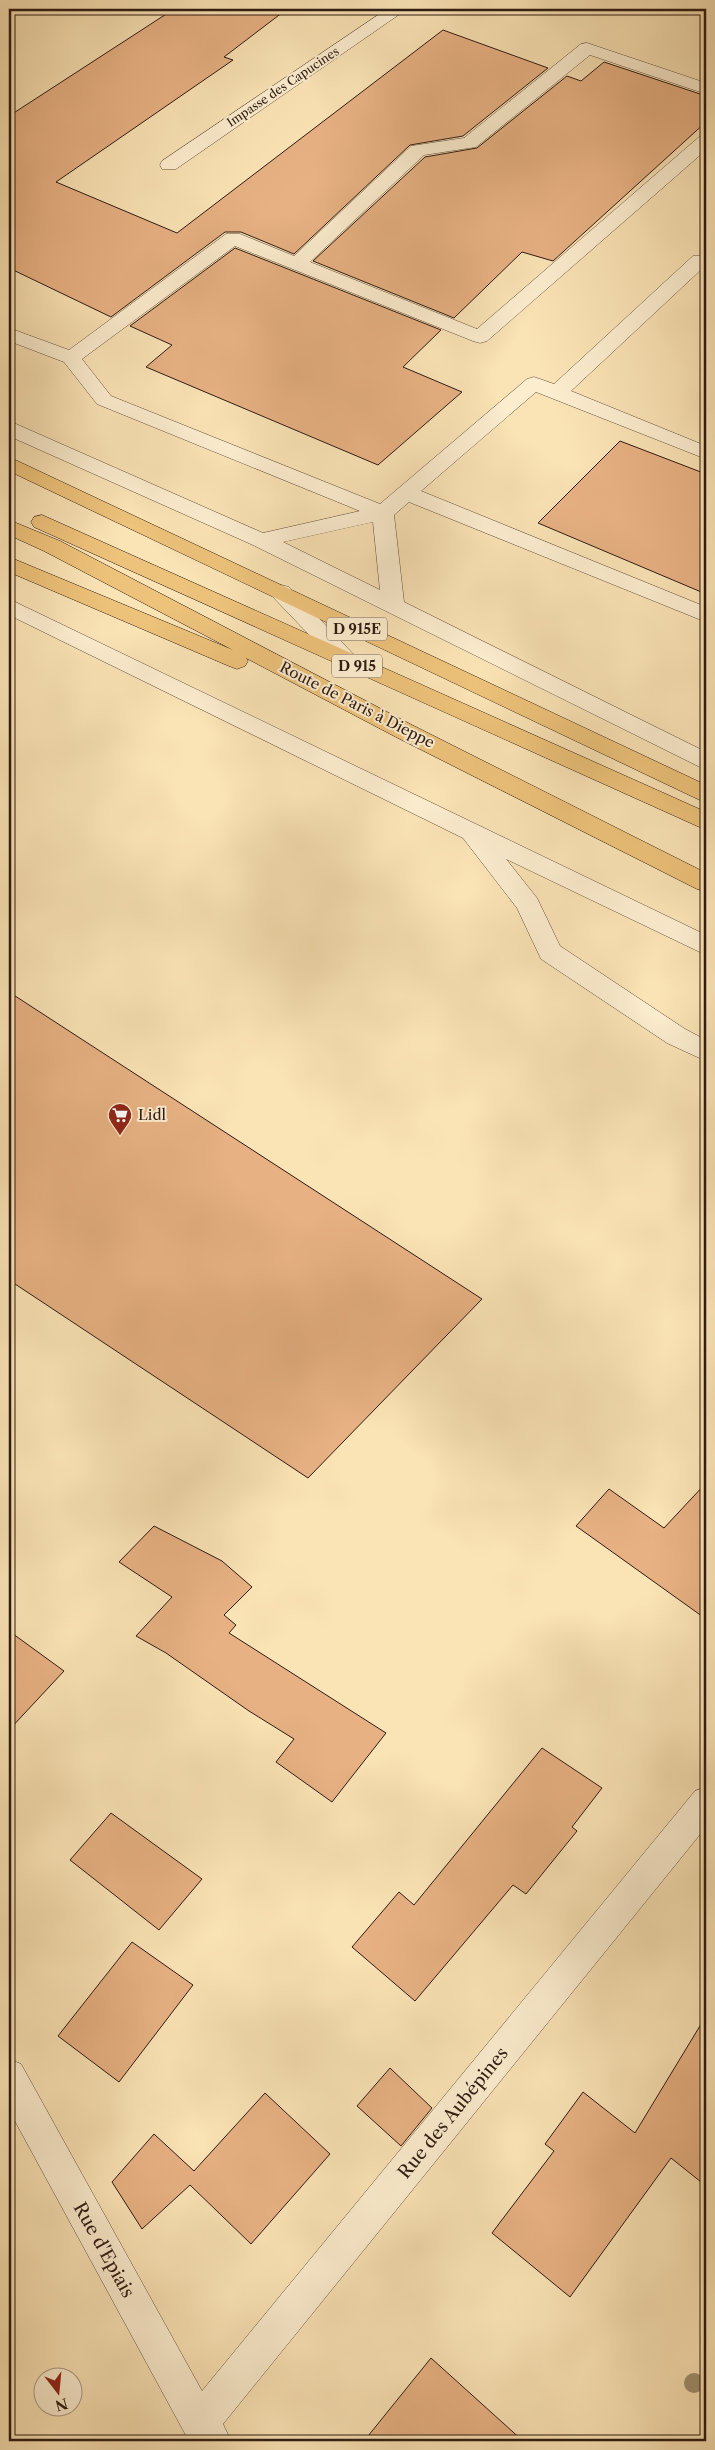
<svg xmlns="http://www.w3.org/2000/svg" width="715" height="2450" viewBox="0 0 715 2450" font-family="'Libre Caslon Text',serif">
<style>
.building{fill:#e7b183;stroke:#2e1b13}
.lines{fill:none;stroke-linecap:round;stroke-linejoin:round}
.lane-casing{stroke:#614d3c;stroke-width:1}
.street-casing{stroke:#614d3c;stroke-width:1}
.primary-casing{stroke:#2e1b13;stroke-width:1}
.lane{fill:#fcedcf;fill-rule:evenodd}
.street{fill:#fcedcf;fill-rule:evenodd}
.primary{fill:#edc27a;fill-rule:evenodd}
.tree{fill:#a19170}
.labels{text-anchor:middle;stroke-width:4;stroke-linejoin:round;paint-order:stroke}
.far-street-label{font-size:12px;fill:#2e1b13;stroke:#fcedcf}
.shield{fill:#fcedcf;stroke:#6c5a4b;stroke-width:1}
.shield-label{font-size:14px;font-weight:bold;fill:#2e1b13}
.street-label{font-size:15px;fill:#2e1b13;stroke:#fcedcf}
.poi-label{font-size:15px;fill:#2e1b13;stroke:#fcedcf;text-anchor:start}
.near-street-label{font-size:18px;fill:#2e1b13;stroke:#fcedcf}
</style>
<rect width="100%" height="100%" fill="#fae3b5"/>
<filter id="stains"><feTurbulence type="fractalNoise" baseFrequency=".004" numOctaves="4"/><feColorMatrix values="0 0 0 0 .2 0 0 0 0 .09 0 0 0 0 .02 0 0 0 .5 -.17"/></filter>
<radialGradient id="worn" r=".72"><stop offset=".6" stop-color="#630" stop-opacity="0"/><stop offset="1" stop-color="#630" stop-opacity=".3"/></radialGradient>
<g class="building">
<path d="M174 9H287L224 57 233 60 56 182 177 233 443 30 548 68 463 136 410 145 294 254 241 232H225L111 317 9 268V116Z"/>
<path d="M604 62 706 96V122L553 261 522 252 454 318 313 261 425 157 477 148 567 76 581 81Z"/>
<path d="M235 248 441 330 403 367 462 392 378 465 146 367 172 345 130 326Z"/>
<path d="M620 441 706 474V594L538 523Z"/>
<path d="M9 992 482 1299 308 1478 9 1280Z"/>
<path d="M706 1483V1619L576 1526 609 1489 664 1528Z"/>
<path d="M154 1526 222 1561 252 1587 224 1615 236 1625 229 1633 386 1733 332 1802 276 1762 294 1739 249 1711 166 1653 136 1636 172 1597 119 1562Z"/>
<path d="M9 1631 64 1671 9 1730Z"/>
<path d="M542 1748 602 1788 572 1827 577 1831 526 1894 513 1885 415 2001 352 1947 399 1892 414 1905Z"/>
<path d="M111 1813 202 1879 159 1930 70 1860Z"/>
<path d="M132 1942 193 1985 119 2082 58 2036Z"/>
<path d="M706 2016V2186L671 2158 570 2297 492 2233 554 2151 545 2144 583 2092 635 2133Z"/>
<path d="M390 2068 432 2108 401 2146 357 2106Z"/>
<path d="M265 2093 330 2154 251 2244 190 2185 142 2229 112 2182 154 2134 194 2171Z"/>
<path d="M431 2358 523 2441H364Z"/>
</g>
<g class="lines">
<g class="lane-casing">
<g id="lane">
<path d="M587 43 706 83V94L590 55 476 147 424 155 310 262 477 329 699 137 706 136V150L487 341 480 343 473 341 235 246 82 359 111 396 380 504 527 379 534 377 554 384 693 256H706V265L571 391 706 446V459L536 392 421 491 706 607V622L409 502 394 515 404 602 706 752V770L253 545 9 436V422L16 424 263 533 360 511 97 404 64 362 9 341V328L69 350 226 234H240L294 256 411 146 464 138 581 44ZM373 522 380 590 283 542Z"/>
<path d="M281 585 289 587 356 657 359 662 356 667 348 670 340 667 273 597 270 592 273 587Z"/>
<path d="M9 599 706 935V955L506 859 537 898 560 946 685 1029 706 1040V1061L667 1043 541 959 517 908 463 838 9 615Z"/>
</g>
</g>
<g class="street-casing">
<g id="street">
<path d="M387 9H407L176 169H162L160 165 162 161Z"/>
<path d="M706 1787V1827L223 2424 231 2441H189L9 2110V2059L21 2064 202 2391 695 1791Z"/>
</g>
</g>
<g class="primary-casing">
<g id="primary">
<path d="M9 457 706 785V803L9 471Z"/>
<path d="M42 515 706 812V830L34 527 31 522 34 517Z"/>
<path d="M9 520 60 541 412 725 706 873V892L697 889 396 737 246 658 248 661 245 666 237 669 229 666 9 572V557L233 650 44 551 9 535Z"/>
</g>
</g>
<use href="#lane" class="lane"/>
<use href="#street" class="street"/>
<use href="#primary" class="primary"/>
</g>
<circle class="tree" cx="694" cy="2383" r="10"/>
<defs>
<g id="supermarket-pin" transform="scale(1.25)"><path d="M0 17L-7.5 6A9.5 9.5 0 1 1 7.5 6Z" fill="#8f2418" stroke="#fcedcf"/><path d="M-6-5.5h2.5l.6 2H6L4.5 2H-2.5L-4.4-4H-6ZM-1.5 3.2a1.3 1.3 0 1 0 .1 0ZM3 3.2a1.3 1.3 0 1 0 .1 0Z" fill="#fff"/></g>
</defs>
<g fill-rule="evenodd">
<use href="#supermarket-pin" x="120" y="1115"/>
</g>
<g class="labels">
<g class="far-street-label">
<text transform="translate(283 87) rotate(-34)" y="4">Impasse des Capucines</text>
</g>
<g class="shield">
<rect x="327" y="617.5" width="60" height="23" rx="4"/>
<rect x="332" y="654.5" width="50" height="23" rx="4"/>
</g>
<g class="shield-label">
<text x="357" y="634">D 915E</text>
<text x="357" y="671">D 915</text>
</g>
<g class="street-label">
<text transform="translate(357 705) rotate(27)" y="5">Route de Paris à Dieppe</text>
</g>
<g class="poi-label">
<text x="138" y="1120">Lidl</text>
</g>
<g class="near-street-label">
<text transform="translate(453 2113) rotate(-51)" y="6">Rue des Aubépines</text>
<text transform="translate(104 2250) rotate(61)" y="6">Rue d'Epiais</text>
</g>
</g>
<rect width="715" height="2450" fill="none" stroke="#fae3b5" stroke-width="30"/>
<rect x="10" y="10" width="695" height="2430" fill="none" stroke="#2e1b13" stroke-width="2.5"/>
<rect x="15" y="15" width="685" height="2420" fill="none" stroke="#2e1b13"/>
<g transform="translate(58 2392) rotate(164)"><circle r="24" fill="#fcedcf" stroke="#aa9984"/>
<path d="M0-4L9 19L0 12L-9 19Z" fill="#8f2418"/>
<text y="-8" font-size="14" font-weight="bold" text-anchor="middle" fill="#2e1b13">N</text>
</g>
<rect width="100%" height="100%" filter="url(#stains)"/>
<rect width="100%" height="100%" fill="url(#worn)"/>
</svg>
